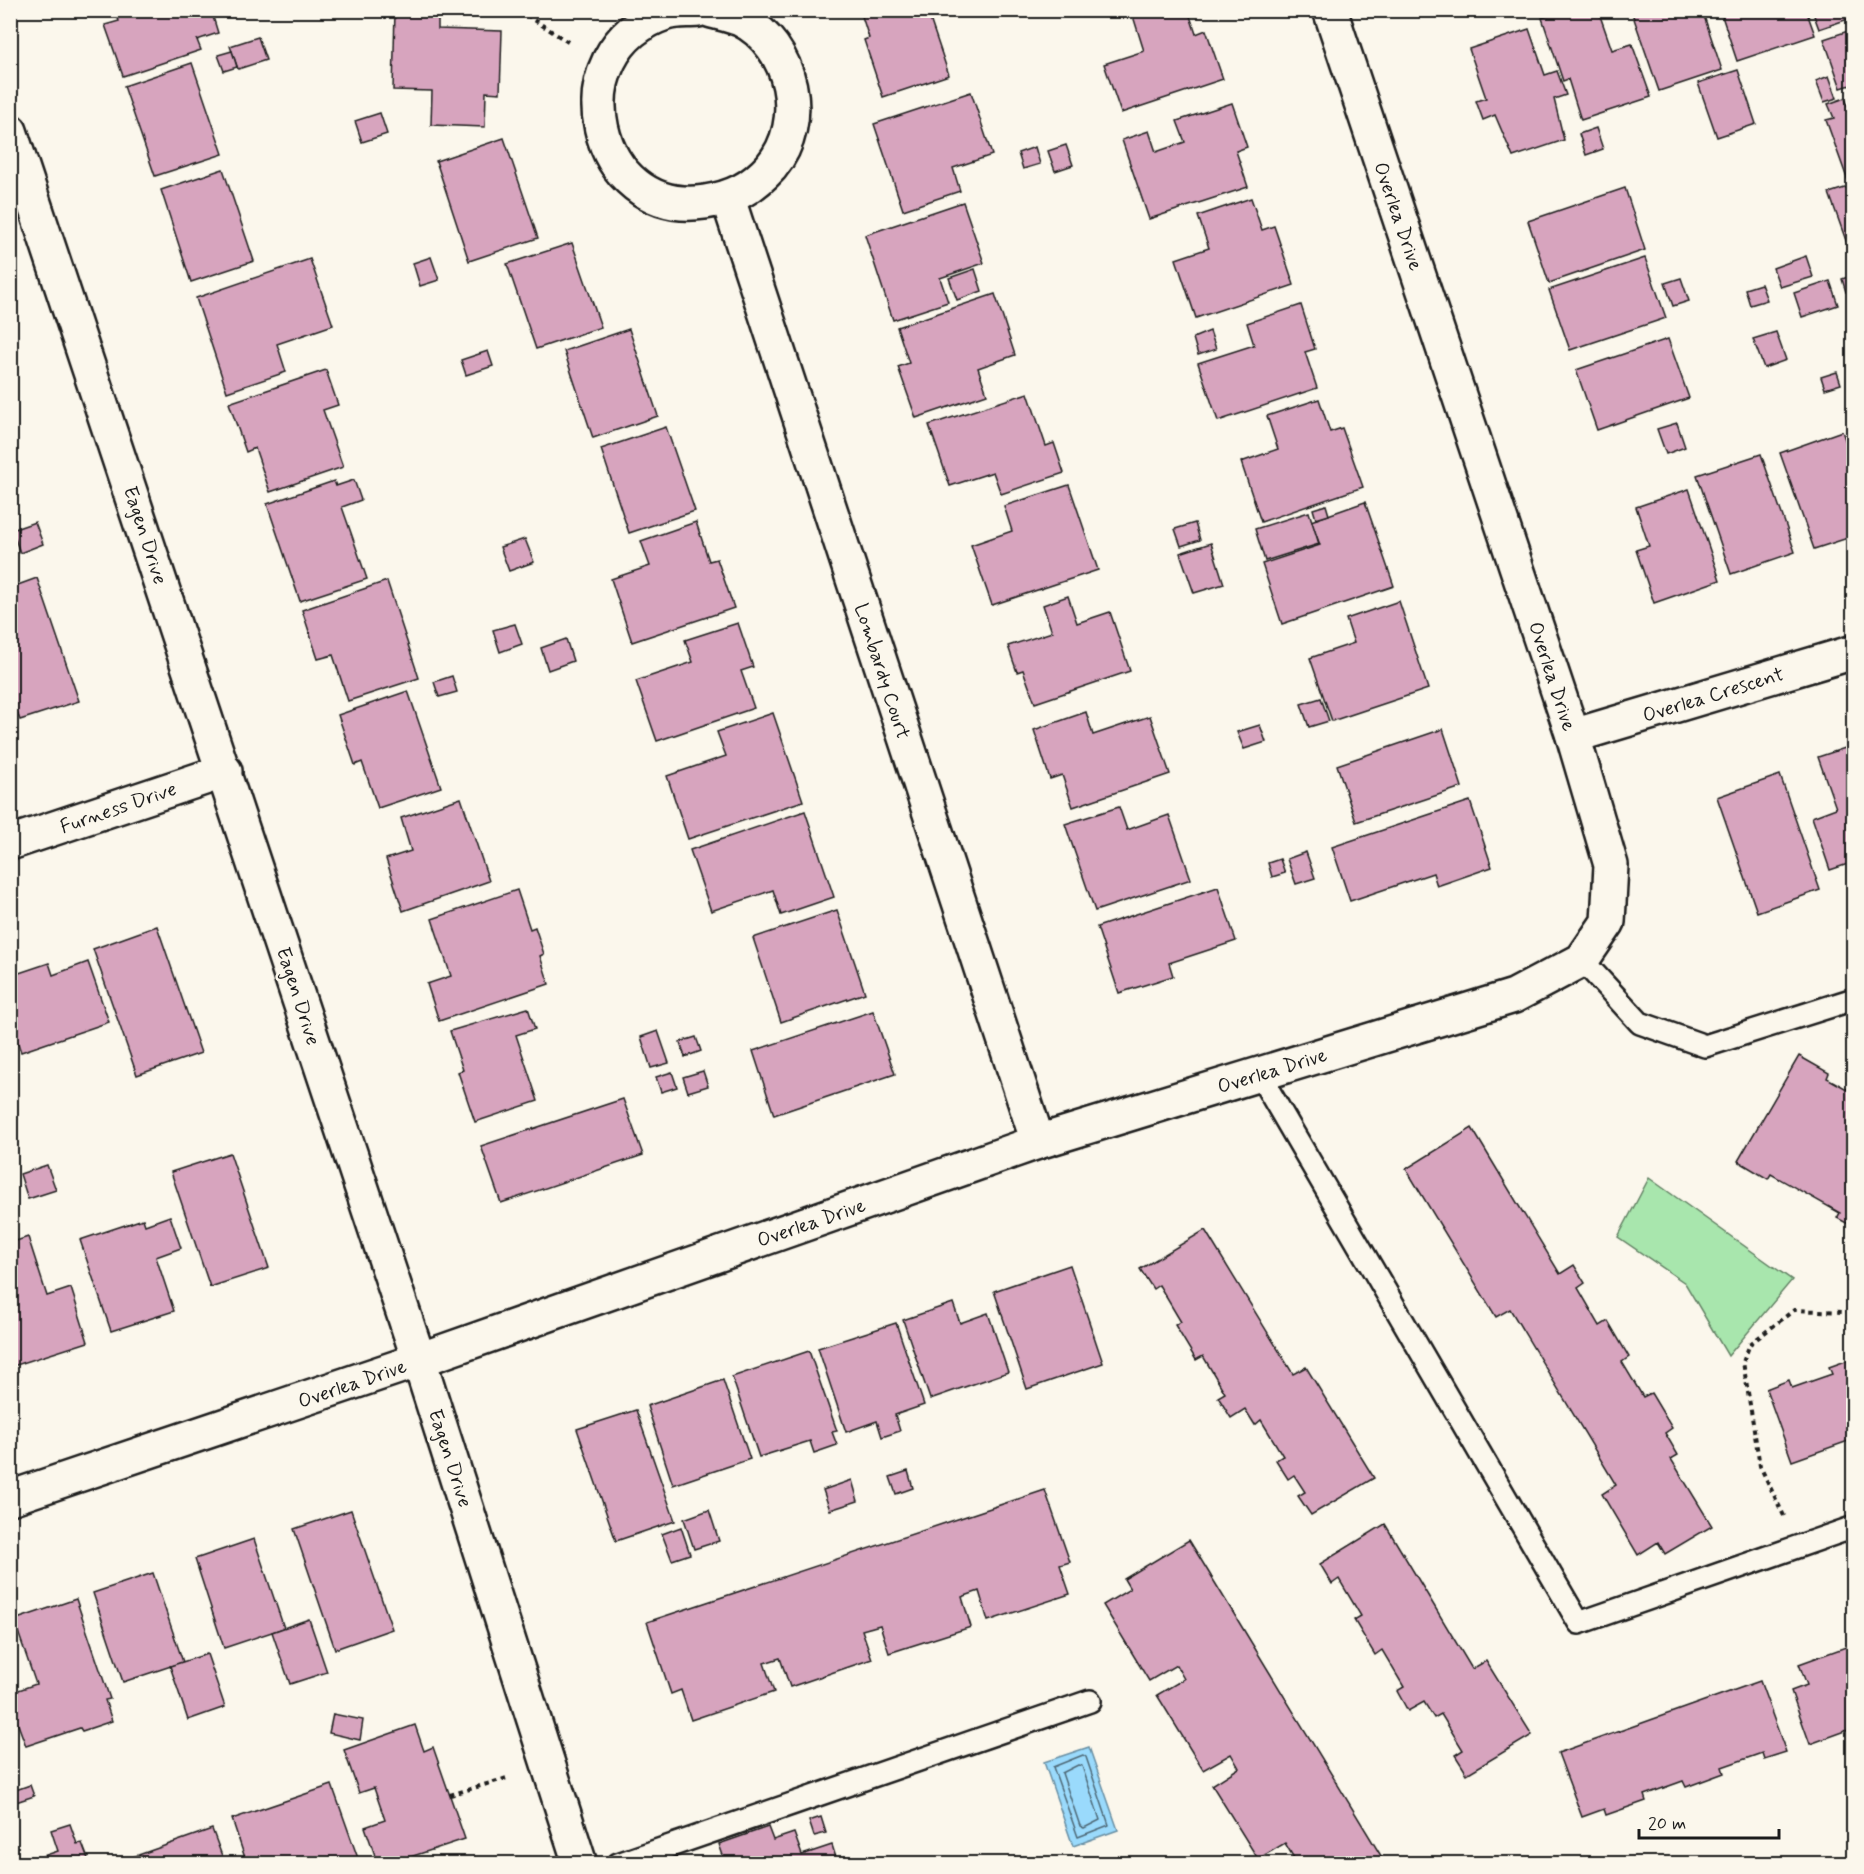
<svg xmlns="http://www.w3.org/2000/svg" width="1864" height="1874" viewBox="0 0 1864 1874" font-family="Mynerve,sans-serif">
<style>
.green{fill:#a8e6ad;stroke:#628164;stroke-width:1.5}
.water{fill:#9adafc;stroke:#688ea2;stroke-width:1.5}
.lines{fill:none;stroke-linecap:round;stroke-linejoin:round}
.shore{stroke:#4e6876;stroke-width:1.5}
.building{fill:#d7a4be;stroke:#1c1c1c;stroke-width:1.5}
.service-casing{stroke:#1c1c1c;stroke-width:26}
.minor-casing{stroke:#1c1c1c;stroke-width:38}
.path{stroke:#1c1c1c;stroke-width:4;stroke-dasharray:4.5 4.5;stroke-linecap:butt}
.service{stroke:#fbf7ec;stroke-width:21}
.minor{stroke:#fbf7ec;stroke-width:33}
.labels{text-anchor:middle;stroke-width:5;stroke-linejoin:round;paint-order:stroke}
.street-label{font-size:20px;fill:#1c1c1c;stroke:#fbf7ec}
</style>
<rect width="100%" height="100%" fill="#fbf7ec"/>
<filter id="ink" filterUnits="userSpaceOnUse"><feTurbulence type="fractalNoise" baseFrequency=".0167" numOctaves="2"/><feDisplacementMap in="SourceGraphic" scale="12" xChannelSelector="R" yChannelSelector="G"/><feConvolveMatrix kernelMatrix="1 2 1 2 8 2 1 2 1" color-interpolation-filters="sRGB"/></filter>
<g filter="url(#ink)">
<path class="green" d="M1649 1178 1792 1280 1728 1356 1685 1283 1618 1237Z"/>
<path class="water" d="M1089 1747 1118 1830 1073 1846 1044 1762Z"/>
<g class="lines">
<g class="shore">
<path d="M1083 1755 1086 1757 1109 1825 1078 1837 1053 1767Z"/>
<path d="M1078 1765 1082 1766 1100 1820 1084 1828 1080 1826 1062 1773Z"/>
</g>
</g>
<g class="building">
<path d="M115 10H188L189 14 211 10 218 33 197 40 201 50 123 76 105 25 119 21Z"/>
<path d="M860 10H927L949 75 883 97 864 40 869 38Z"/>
<path d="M1150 10H1188L1196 34 1206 30 1223 79 1121 113 1104 64 1144 51 1133 16Z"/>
<path d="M1565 10H1598L1612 50 1632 44 1651 97 1581 120 1568 79 1563 81 1542 18Z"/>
<path d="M1631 10H1702L1722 70 1659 91Z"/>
<path d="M1720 10H1806L1815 35 1737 61Z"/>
<path d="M1812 10H1854V17L1819 29Z"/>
<path d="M395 12 438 13V29L502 31 500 93 486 92 485 127 431 125 432 91 393 90Z"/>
<path d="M1529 29 1545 75 1557 71 1566 95 1554 99 1564 140 1513 157 1495 115 1483 120 1476 101 1486 98 1469 49Z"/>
<path d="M1854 29V84L1841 88 1824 39Z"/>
<path d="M258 37 266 60 238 69 230 46Z"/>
<path d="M232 51 237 67 224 71 218 55Z"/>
<path d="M192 63 223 154 155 176 124 86Z"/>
<path d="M1738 70 1756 124 1717 137 1698 83Z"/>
<path d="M1829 76 1837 98 1824 102 1816 81Z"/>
<path d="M971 92 992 155 953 168 960 191 903 210 874 124Z"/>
<path d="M1845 98 1850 112 1854 111V179L1848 181 1826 120 1834 118 1828 104Z"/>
<path d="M1232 103 1247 147 1236 151 1248 187 1149 219 1122 140 1149 131 1156 152 1185 142 1177 121Z"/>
<path d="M380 113 387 134 362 142 355 121Z"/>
<path d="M1596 128 1603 149 1586 155 1579 134Z"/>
<path d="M504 138 538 238 469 261 436 161Z"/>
<path d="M1066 145 1073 165 1055 171 1048 151Z"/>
<path d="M1035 147 1040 164 1023 169 1018 153Z"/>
<path d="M223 169 254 261 191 282 161 190Z"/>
<path d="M1854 185V263L1829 193Z"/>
<path d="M1625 188 1645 250 1549 283 1528 221Z"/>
<path d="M1251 198 1262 230 1274 226 1294 285 1196 318 1176 259 1209 248 1198 216Z"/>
<path d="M963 202 984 263 940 278 948 302 893 320 865 235Z"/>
<path d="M572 243 601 327 536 349 507 264Z"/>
<path d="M1806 256 1813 277 1780 287 1773 268Z"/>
<path d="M431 257 439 280 420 286 413 263Z"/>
<path d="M1645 258 1666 318 1570 350 1549 290Z"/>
<path d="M310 259 333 325 277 344 286 372 227 392 196 298Z"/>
<path d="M975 269 982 291 957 300 949 278Z"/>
<path d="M1854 275V289L1846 292 1842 279Z"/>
<path d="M1681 278 1689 301 1673 306 1665 283Z"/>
<path d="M1830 281 1838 305 1802 317 1794 293Z"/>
<path d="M1761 284 1767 300 1750 305 1745 289Z"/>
<path d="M995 294 1015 355 978 368 987 394 916 418 898 367 909 363 897 327Z"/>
<path d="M1301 305 1315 349 1305 352 1317 388 1218 421 1198 363 1254 345 1247 323Z"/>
<path d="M629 329 658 416 593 438 564 351Z"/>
<path d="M1210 331 1216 349 1198 355 1193 338Z"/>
<path d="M1776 332 1786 360 1764 368 1753 339Z"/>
<path d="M1668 339 1689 398 1597 430 1576 370Z"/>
<path d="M488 351 493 366 466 375 461 360Z"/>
<path d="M326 370 338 405 323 410 343 467 270 492 255 448 246 452 229 403Z"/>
<path d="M1837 372 1841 384 1825 389 1821 377Z"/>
<path d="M1028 393 1046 446 1054 443 1064 473 1001 494 993 472 950 486 929 425Z"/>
<path d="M1319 399 1330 432 1342 428 1363 487 1261 522 1241 462 1278 449 1267 416Z"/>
<path d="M1677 423 1685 447 1666 454 1657 429Z"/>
<path d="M666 427 695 511 629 533 601 449Z"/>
<path d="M1842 431 1854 465V536L1814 549 1780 453Z"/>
<path d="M1761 454 1795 552 1731 574 1697 475Z"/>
<path d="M354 480 361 500 342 507 367 579 300 601 267 504 334 481 336 486Z"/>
<path d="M1069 485 1098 570 992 605 971 545 1012 531 1004 506Z"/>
<path d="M1689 489 1720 580 1654 603 1636 550 1649 546 1636 507Z"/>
<path d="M1365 502 1394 586 1282 624 1262 564 1320 545 1311 521Z"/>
<path d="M1326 505 1329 515 1316 519 1313 509Z"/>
<path d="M1309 512 1319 544 1265 561 1255 529Z"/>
<path d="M35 522 43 544 20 553 12 530Z"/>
<path d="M696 522 709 561 717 559 734 608 632 642 611 579 650 566 641 541Z"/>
<path d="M1195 523 1200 540 1181 546 1175 529Z"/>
<path d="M525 539 534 562 509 571 500 547Z"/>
<path d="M1211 543 1224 584 1194 593 1180 553Z"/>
<path d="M10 572 15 586 37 578 79 701 20 720 10 694Z"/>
<path d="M387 581 419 678 348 701 333 655 318 659 302 610Z"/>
<path d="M1068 596 1077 623 1110 612 1130 671 1035 703 1023 670 1017 672 1008 646 1052 632 1043 605Z"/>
<path d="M1399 601 1428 689 1332 721 1310 658 1354 643 1346 619Z"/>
<path d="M738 623 753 667 741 671 754 708 657 741 636 681 693 662 685 640Z"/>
<path d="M515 624 522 644 500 652 493 630Z"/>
<path d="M566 639 573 661 548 670 541 648Z"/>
<path d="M452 676 457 692 439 697 434 682Z"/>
<path d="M408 691 441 787 378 808 362 762 355 765 338 715Z"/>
<path d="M1321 698 1329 721 1309 727 1301 704Z"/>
<path d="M1086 712 1093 735 1150 716 1170 774 1073 807 1062 775 1050 779 1034 730Z"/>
<path d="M773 713 803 801 688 839 667 776 726 756 717 732Z"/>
<path d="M1260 725 1266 742 1244 749 1237 732Z"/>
<path d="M1443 729 1462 787 1356 822 1337 765Z"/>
<path d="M1854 745V862L1830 870 1812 817 1836 808 1818 757Z"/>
<path d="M1780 775 1820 890 1757 912 1717 797Z"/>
<path d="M461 798 489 881 403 911 386 859 411 851 401 818Z"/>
<path d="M1470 801 1492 867 1437 886 1433 873 1350 901 1332 847Z"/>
<path d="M1119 807 1127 830 1169 815 1191 879 1095 911 1065 824Z"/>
<path d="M805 811 834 897 781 915 773 890 711 911 690 850Z"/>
<path d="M1306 852 1315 878 1296 884 1287 859Z"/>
<path d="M1280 859 1285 873 1272 877 1268 863Z"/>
<path d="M1218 887 1236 941 1169 963 1173 976 1119 993 1097 927Z"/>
<path d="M517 890 530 929 535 927 544 954 540 956 549 984 439 1021 427 984 451 976 432 919Z"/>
<path d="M837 910 865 993 781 1022 753 938Z"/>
<path d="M157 926 201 1053 137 1075 93 949Z"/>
<path d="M88 962 109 1022 21 1052 10 1021V976L49 963 53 975Z"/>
<path d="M528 1008 535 1029 516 1035 538 1101 475 1122 458 1072 463 1070 450 1031Z"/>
<path d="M873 1011 895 1074 774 1115 753 1051Z"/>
<path d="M658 1031 669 1063 651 1068 641 1037Z"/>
<path d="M696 1037 701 1051 685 1057 680 1042Z"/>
<path d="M1799 1056 1829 1073 1827 1078 1854 1093V1227L1837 1218 1840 1213 1771 1174 1768 1179 1738 1161Z"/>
<path d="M703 1071 708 1086 688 1092 683 1077Z"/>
<path d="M672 1072 677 1087 661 1092 656 1077Z"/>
<path d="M623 1099 643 1155 501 1203 481 1146Z"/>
<path d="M1472 1128 1560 1274 1574 1265 1585 1283 1578 1288 1600 1326 1608 1321 1629 1357 1622 1362 1643 1397 1651 1393 1672 1428 1665 1433 1678 1455 1671 1459 1712 1526 1665 1554 1658 1542 1638 1555 1602 1494 1616 1485 1510 1309 1496 1317 1406 1169Z"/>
<path d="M230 1153 269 1268 210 1287 171 1172Z"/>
<path d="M47 1165 56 1190 28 1199 20 1174Z"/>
<path d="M170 1216 181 1248 156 1257 174 1311 111 1331 80 1240 143 1219 145 1225Z"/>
<path d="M1205 1230 1293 1374 1306 1367 1374 1478 1311 1515 1298 1496 1305 1492 1294 1475 1288 1479 1276 1460 1283 1456 1261 1420 1255 1425 1245 1409 1231 1418 1218 1397 1225 1393 1203 1356 1196 1360 1175 1325 1181 1322 1159 1285 1153 1289 1140 1269Z"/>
<path d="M28 1237 47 1296 71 1288 88 1342 10 1367V1243Z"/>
<path d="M1070 1265 1103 1363 1027 1389 994 1291Z"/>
<path d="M953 1303 960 1323 988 1313 1008 1372 930 1399 903 1320Z"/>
<path d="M896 1323 924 1405 895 1415 900 1431 882 1437 877 1421 846 1432 818 1348Z"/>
<path d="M809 1351 837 1431 832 1432 837 1445 814 1453 810 1441 759 1457 732 1377Z"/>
<path d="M1854 1358V1439L1792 1461 1766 1389 1789 1380 1792 1388 1832 1374 1829 1367Z"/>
<path d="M723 1380 750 1459 673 1485 647 1406Z"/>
<path d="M636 1410 675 1521 616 1541 577 1429Z"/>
<path d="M908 1471 913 1488 896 1494 890 1477Z"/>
<path d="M852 1480 858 1501 830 1510 823 1490Z"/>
<path d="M1045 1490 1070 1562 1060 1565 1070 1594 988 1621 979 1591 962 1597 971 1627 889 1653 880 1625 862 1630 872 1659 790 1687 780 1658 764 1663 774 1692 691 1720 681 1690 671 1694 647 1622Z"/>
<path d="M351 1510 392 1629 335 1649 294 1529Z"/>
<path d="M709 1510 719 1541 694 1549 684 1519Z"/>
<path d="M1385 1524 1472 1669 1486 1661 1532 1735 1467 1774 1455 1755 1463 1750 1441 1714 1434 1718 1424 1702 1408 1711 1397 1691 1404 1687 1382 1650 1375 1655 1354 1620 1361 1616 1339 1579 1332 1584 1320 1564Z"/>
<path d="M681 1527 690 1554 672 1560 662 1534Z"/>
<path d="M254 1539 284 1628 224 1648 195 1559Z"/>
<path d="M1189 1540 1386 1864H1285L1294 1858 1285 1843 1258 1859 1212 1785 1239 1768 1231 1754 1203 1770 1157 1695 1184 1679 1176 1665 1149 1681 1103 1605 1130 1589 1124 1579Z"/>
<path d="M153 1573 183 1662 123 1682 93 1593Z"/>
<path d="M76 1599 110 1699 105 1700 112 1721 82 1731 80 1728 26 1746 10 1703V1693L36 1684 14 1620Z"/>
<path d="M309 1619 327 1672 290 1684 272 1632Z"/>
<path d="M1854 1644V1728L1810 1744 1791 1691 1807 1685 1799 1664Z"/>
<path d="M207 1654 225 1707 188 1720 170 1666Z"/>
<path d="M1760 1681 1786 1752 1764 1759 1762 1753 1722 1767 1724 1773 1686 1787 1683 1781 1644 1795 1646 1801 1606 1815 1604 1809 1582 1817 1558 1753Z"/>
<path d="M333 1714 363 1720 360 1740 329 1733Z"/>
<path d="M415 1725 424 1751 433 1747 465 1839 404 1859 405 1864H378L365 1827 385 1820 374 1788 359 1793 344 1750Z"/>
<path d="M30 1785 34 1796 16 1802 13 1791Z"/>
<path d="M332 1785 360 1864H247L232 1819Z"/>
<path d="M821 1817 826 1833 814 1836 809 1821Z"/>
<path d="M70 1824 77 1844 82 1843 90 1864H20L58 1851 51 1830Z"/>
<path d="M768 1827 773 1840 794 1833 802 1855 832 1845 838 1864H726L719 1844Z"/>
<path d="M212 1829 225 1864H113Z"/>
</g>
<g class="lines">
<g class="service-casing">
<g id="service">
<path d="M1582 960 1640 1023 1705 1046 1854 999"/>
<path d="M1259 1074 1579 1623 1854 1527"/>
<path d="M618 1864 1090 1701"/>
</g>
</g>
<g class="minor-casing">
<g id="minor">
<path d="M698 10C688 11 676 10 666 13 554 50 593 219 705 202 733 198 752 188 771 167 809 122 793 45 740 19 730 15 719 13 709 10"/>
<path d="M10 131 419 1360 580 1864"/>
<path d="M728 199 1038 1142"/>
<path d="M1573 736 1854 652"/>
<path d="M10 843 225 771"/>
<path d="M10 1498 419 1360 1038 1142 1514 996 1582 960 1608 922 1611 865 1573 736 1330 10"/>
</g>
</g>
<g class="path">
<path d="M519 10 571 44"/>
<path d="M1784 1516 1760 1466 1743 1362 1750 1344 1794 1310 1844 1312 1854 1309"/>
<path d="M450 1795 507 1778"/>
</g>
<use href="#service" class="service"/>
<use href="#minor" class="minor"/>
</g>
</g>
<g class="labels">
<g class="street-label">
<text transform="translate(1399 216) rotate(71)" y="7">Overlea Drive</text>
<text transform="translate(146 535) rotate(72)" y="7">Eagen Drive</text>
<text transform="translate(883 671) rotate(72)" y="7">Lombardy Court</text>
<text transform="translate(1553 676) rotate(72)" y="7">Overlea Drive</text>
<text transform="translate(1713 694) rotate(-17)" y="7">Overlea Crescent</text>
<text transform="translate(118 807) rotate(-19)" y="7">Furness Drive</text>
<text transform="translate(299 996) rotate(72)" y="7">Eagen Drive</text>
<text transform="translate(1272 1070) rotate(-17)" y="7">Overlea Drive</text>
<text transform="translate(811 1222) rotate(-19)" y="7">Overlea Drive</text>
<text transform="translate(352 1383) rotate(-19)" y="7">Overlea Drive</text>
<text transform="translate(451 1458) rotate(72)" y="7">Eagen Drive</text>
</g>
</g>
<rect width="1864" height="1874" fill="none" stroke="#fbf7ec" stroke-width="36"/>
<rect x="18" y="18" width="1828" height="1838" fill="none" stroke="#1c1c1c" stroke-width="2" filter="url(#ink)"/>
<path d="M1639 1829v9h140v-9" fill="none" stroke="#1c1c1c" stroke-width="3"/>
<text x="1648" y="1829" font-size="18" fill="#1c1c1c" stroke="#fbf7ec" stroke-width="4.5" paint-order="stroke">20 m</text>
</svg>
